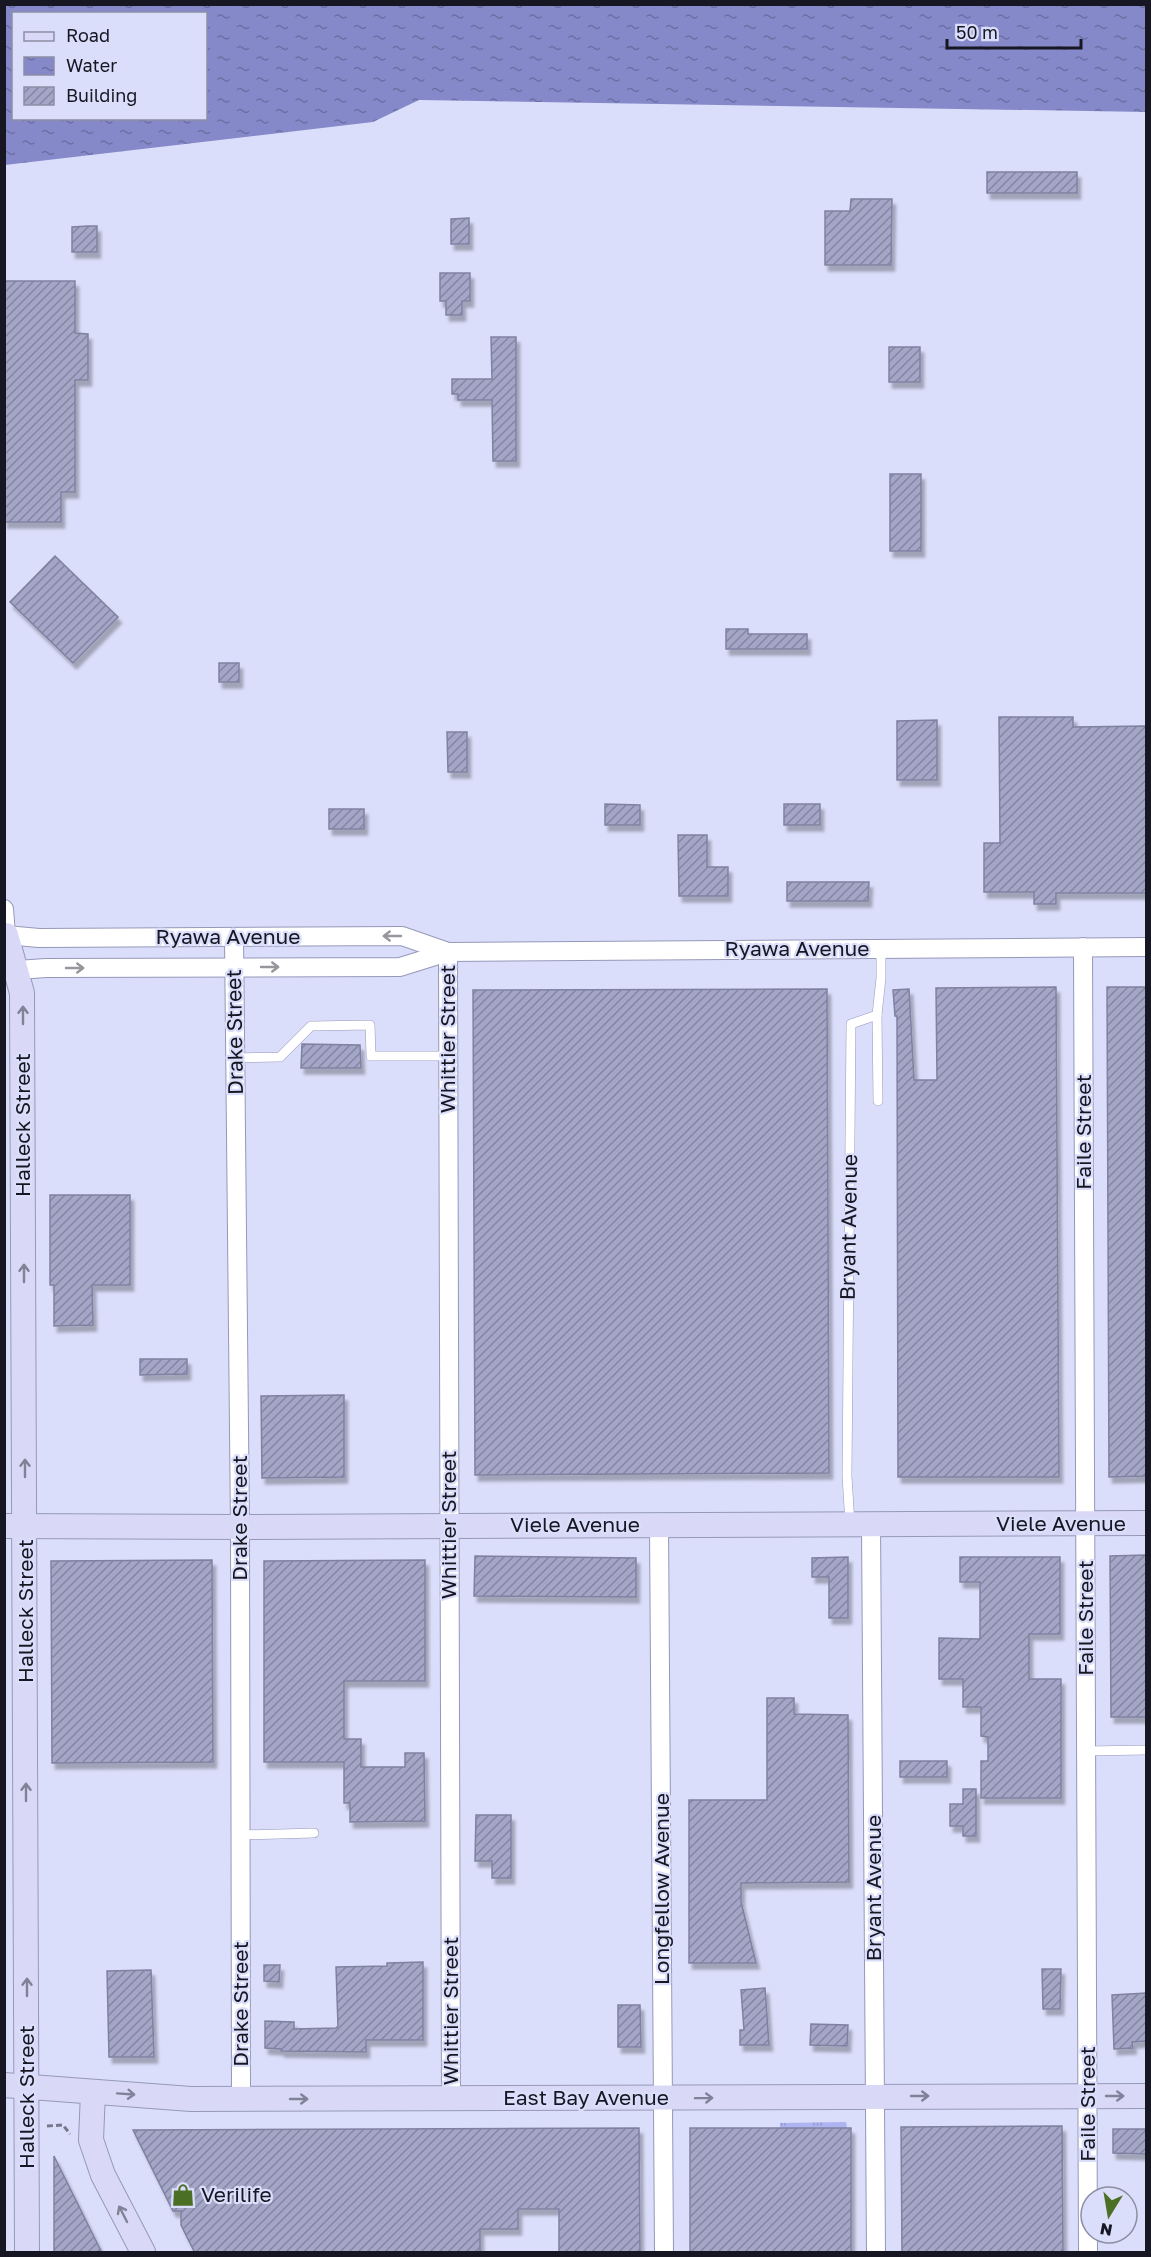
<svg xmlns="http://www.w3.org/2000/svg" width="1151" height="2257" viewBox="0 0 1151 2257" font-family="'Golos Text',sans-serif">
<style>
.grass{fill:url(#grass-tufts)}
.water{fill:url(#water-ripples);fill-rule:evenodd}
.building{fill:url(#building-hatch);stroke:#7f81a1;stroke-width:1.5;filter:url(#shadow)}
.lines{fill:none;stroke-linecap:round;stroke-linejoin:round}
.lane-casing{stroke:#9598b9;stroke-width:10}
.street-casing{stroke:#9598b9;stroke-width:20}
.secondary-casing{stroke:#9598b9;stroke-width:26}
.path{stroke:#76788b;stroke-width:3;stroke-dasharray:6 3;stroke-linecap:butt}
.lane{stroke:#fff;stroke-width:9}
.street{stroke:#fff;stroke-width:18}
.secondary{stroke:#d9d9f7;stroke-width:24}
.oneway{stroke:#96979c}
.oneway2{stroke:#818298}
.labels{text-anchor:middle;stroke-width:4.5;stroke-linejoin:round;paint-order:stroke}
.street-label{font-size:21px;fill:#161723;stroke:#dbdefa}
.poi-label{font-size:21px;fill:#161723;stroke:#dbdefa;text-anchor:start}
</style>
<defs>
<pattern id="grass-tufts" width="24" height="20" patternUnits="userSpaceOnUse" patternTransform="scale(1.5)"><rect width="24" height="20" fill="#aeb3f1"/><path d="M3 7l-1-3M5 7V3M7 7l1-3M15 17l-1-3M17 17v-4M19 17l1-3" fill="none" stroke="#9599ce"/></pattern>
<pattern id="water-ripples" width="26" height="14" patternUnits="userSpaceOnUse" patternTransform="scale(1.5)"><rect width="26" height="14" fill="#8589c9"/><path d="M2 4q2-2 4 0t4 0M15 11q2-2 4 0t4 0" fill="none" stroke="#6c6fa3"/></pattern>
<pattern id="building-hatch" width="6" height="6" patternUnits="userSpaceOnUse" patternTransform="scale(1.5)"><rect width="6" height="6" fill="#a3a6c7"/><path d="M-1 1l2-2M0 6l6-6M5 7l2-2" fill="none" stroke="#8486a1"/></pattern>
<filter id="shadow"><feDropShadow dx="3.5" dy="6" stdDeviation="1.5" flood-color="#0004"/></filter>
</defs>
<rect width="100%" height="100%" fill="#dbdefa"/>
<path class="grass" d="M846 2122 847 2128H780V2123Z"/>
<path class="water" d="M4 5H1146V112L419 100 373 122 5 165ZM14 14H206V118H14Z"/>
<g class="building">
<rect x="987" y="172" width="90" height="21"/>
<path d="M851 199H892L891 265H825V211H850Z"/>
<path d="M469 218V244H451V219Z"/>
<path d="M88 226H97V252H72V227Z"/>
<path d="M440 273H470V301H462V315H446V301H440Z"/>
<path d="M4 281H75V333L88 334V380H75V492H61V522H4Z"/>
<path d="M491 337H516V461H493L492 400H458V394H452V379H492Z"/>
<rect x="889" y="347" width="31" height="35"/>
<rect x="890" y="474" width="31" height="77"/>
<path d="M55 556 118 617 73 663 10 602Z"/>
<path d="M726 629H748V634H807V649H726Z"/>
<rect x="219" y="663" width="20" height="19"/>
<path d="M999 717H1073V727L1146 726V893H1056V904H1034V892H984V843H1000Z"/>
<path d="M937 720V780H897V721Z"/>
<path d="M447 732H467V772H448Z"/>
<path d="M605 804 640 805V825H605Z"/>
<rect x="784" y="804" width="36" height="21"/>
<rect x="329" y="809" width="35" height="20"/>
<path d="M678 835H707V867H728V896H679Z"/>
<path d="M787 882H869L868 901H787Z"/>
<path d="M1056 987 1059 1477H898L897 1016H895L893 990 909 989 914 1080H937L936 988Z"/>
<path d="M1107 987H1146V1476L1109 1477Z"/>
<path d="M827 989 829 1473 475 1475 473 990Z"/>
<path d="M302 1044 360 1045 361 1068H301Z"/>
<path d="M50 1195H130V1285H92L93 1325 54 1326V1285H50Z"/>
<path d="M140 1359H187V1374L140 1375Z"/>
<path d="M344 1395V1477L262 1478 261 1396Z"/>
<path d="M1146 1555V1717H1111L1110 1556Z"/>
<path d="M475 1556 636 1558V1597L474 1596Z"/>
<path d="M848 1557V1618H829V1577H812V1558Z"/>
<path d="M960 1557H1060V1634H1029V1679H1061V1798H981V1761H988V1737L981 1736V1707H963V1679H939V1638L980 1639V1582H960Z"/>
<path d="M212 1560 213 1762 52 1763 51 1561Z"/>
<path d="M425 1560V1681H344V1739H361V1767H405V1753H424L425 1821 350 1822V1803H344V1762H264V1561Z"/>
<path d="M767 1698H794V1714L848 1715 849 1882 741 1883V1902L756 1963H689V1800H767Z"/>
<rect x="900" y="1761" width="47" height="16"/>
<path d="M963 1789H976V1836H963V1826H950V1804H963Z"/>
<path d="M476 1815H511V1878H492V1861H475Z"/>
<path d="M423 1962V2040H366V2052L281 2051V2049L265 2048V2021L294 2022V2029L336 2028 338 2026 336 1967 387 1966V1963Z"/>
<path d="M264 1965H280L279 1982 264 1981Z"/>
<path d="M1042 1969H1061L1060 2009H1043Z"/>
<path d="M151 1970 154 2057H109L107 1971Z"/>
<path d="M765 1988 769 2045H740V2030H744L741 1990Z"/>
<path d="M1146 1993V2041L1132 2042 1133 2048 1114 2049 1112 1995Z"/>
<path d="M618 2005H640L641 2047H618Z"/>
<path d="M811 2024 848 2025 847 2046 810 2045Z"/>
<path d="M1062 2126 1063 2253H902L901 2127Z"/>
<path d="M639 2128 640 2253H559V2209H518V2229H480V2253H195L181 2225V2211H173L133 2130Z"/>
<rect x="690" y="2128" width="161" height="125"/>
<path d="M1113 2129H1146V2154L1113 2153Z"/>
<path d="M54 2156 102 2253H54Z"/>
</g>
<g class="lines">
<g class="lane-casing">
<g id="lane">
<path d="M877 1015 878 1101"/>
<path d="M236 1058 280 1057 311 1026 370 1025 371 1056H447"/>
<path d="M850 1524 847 1476 851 1024 877 1015 881 978V948"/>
<path d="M1087 1751 1146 1750"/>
<path d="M241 1835 314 1833"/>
</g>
</g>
<g class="street-casing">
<g id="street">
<path d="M4 909 6 935 39 938 402 936 448 952"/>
<path d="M234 937 240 1527 241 2099"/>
<path d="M1083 947 1088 2252"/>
<path d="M448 952 451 2098"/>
<path d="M17 970 46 968 400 967 448 952 1146 947"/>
<path d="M871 1524 876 2252"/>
<path d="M659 1525 664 2252"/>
</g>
</g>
<g class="secondary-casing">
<g id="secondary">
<path d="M6 935 22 993 27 2252"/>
<path d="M4 1526 240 1527 1146 1523"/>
<path d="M4 2085 191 2099 1146 2096"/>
<path d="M93 2092 91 2140 103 2175 143 2252"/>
</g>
</g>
<path class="path" d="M47 2126 63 2125 70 2134"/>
<use href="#lane" class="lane"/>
<use href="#street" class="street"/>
<use href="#secondary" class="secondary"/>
</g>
<defs><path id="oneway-shaft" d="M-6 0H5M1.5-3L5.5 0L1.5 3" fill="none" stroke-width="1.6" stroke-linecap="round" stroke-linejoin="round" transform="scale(1.5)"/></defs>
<g class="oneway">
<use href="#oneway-shaft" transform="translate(392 936) rotate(-180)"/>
<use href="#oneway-shaft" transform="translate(270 967)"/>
<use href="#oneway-shaft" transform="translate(75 968)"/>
</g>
<g class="oneway2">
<use href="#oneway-shaft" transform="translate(23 1015) rotate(-90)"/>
<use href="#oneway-shaft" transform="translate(24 1273) rotate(-90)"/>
<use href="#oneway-shaft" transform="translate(25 1468) rotate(-90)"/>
<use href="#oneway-shaft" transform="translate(26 1792) rotate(-90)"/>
<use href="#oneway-shaft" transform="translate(27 1987) rotate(-90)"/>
<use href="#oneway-shaft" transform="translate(126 2094) rotate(4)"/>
<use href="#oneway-shaft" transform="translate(920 2096)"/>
<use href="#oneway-shaft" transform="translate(1115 2096)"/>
<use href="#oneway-shaft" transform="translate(704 2098) rotate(-1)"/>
<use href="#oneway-shaft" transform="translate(299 2099)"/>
<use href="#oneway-shaft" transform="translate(123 2214) rotate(-117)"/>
</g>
<defs>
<g id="shop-bare" transform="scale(1.8)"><path d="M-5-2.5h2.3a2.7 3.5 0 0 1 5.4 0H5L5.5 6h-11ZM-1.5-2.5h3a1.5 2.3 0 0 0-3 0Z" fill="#4c6f26" stroke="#dbdefa" stroke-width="2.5" paint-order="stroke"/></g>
</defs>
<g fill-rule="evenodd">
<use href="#shop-bare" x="183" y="2195"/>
</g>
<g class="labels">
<g class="street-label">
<text x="228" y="944">Ryawa Avenue</text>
<text x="797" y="956">Ryawa Avenue</text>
<text transform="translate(235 1032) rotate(-91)" y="7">Drake Street</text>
<text transform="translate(448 1039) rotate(-90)" y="7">Whittier Street</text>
<text transform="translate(23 1125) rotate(-90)" y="7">Halleck Street</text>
<text transform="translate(1084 1132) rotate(-90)" y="7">Faile Street</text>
<text transform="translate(849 1227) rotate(-89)" y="7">Bryant Avenue</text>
<text transform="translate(240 1518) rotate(-90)" y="7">Drake Street</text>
<text x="1061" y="1531">Viele Avenue</text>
<text transform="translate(449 1525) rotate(-90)" y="7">Whittier Street</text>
<text x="575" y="1532">Viele Avenue</text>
<text transform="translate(26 1611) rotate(-90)" y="7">Halleck Street</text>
<text transform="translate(1086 1618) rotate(-90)" y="7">Faile Street</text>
<text transform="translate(874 1888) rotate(-90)" y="7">Bryant Avenue</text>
<text transform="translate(662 1889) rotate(-90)" y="7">Longfellow Avenue</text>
<text transform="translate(241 2004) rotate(-90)" y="7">Drake Street</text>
<text transform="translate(451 2011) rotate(-90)" y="7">Whittier Street</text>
<text transform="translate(27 2097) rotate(-90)" y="7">Halleck Street</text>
<text x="586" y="2105">East Bay Avenue</text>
<text transform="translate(1088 2104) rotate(-90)" y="7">Faile Street</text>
</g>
<g class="poi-label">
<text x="201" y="2202">Verilife</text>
</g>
</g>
<rect width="1151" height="2257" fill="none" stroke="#161723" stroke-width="12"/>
<rect x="12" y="12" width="195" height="108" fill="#dbdefa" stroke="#8c8ea4" stroke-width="1.5"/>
<rect x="24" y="32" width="30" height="9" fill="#d9d9f7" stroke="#8c8ea4" stroke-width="1.5"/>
<text x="66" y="42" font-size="18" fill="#161723">Road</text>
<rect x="24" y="57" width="30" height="18" fill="url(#water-ripples)" stroke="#8c8ea4" stroke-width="1.5"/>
<text x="66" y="72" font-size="18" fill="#161723">Water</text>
<rect x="24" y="87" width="30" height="18" fill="url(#building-hatch)" stroke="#8c8ea4" stroke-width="1.5"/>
<text x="66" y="102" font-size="18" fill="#161723">Building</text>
<g transform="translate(1109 2215) rotate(191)"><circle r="28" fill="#dbdefa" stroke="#8c8ea4" stroke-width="1.5"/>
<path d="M0-4.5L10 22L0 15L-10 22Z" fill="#4c6f26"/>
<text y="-9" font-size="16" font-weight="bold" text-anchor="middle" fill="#161723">N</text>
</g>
<path d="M947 39v9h134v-9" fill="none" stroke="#161723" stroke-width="3"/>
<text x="956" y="39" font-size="18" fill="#161723" stroke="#dbdefa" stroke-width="4.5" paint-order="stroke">50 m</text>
</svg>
